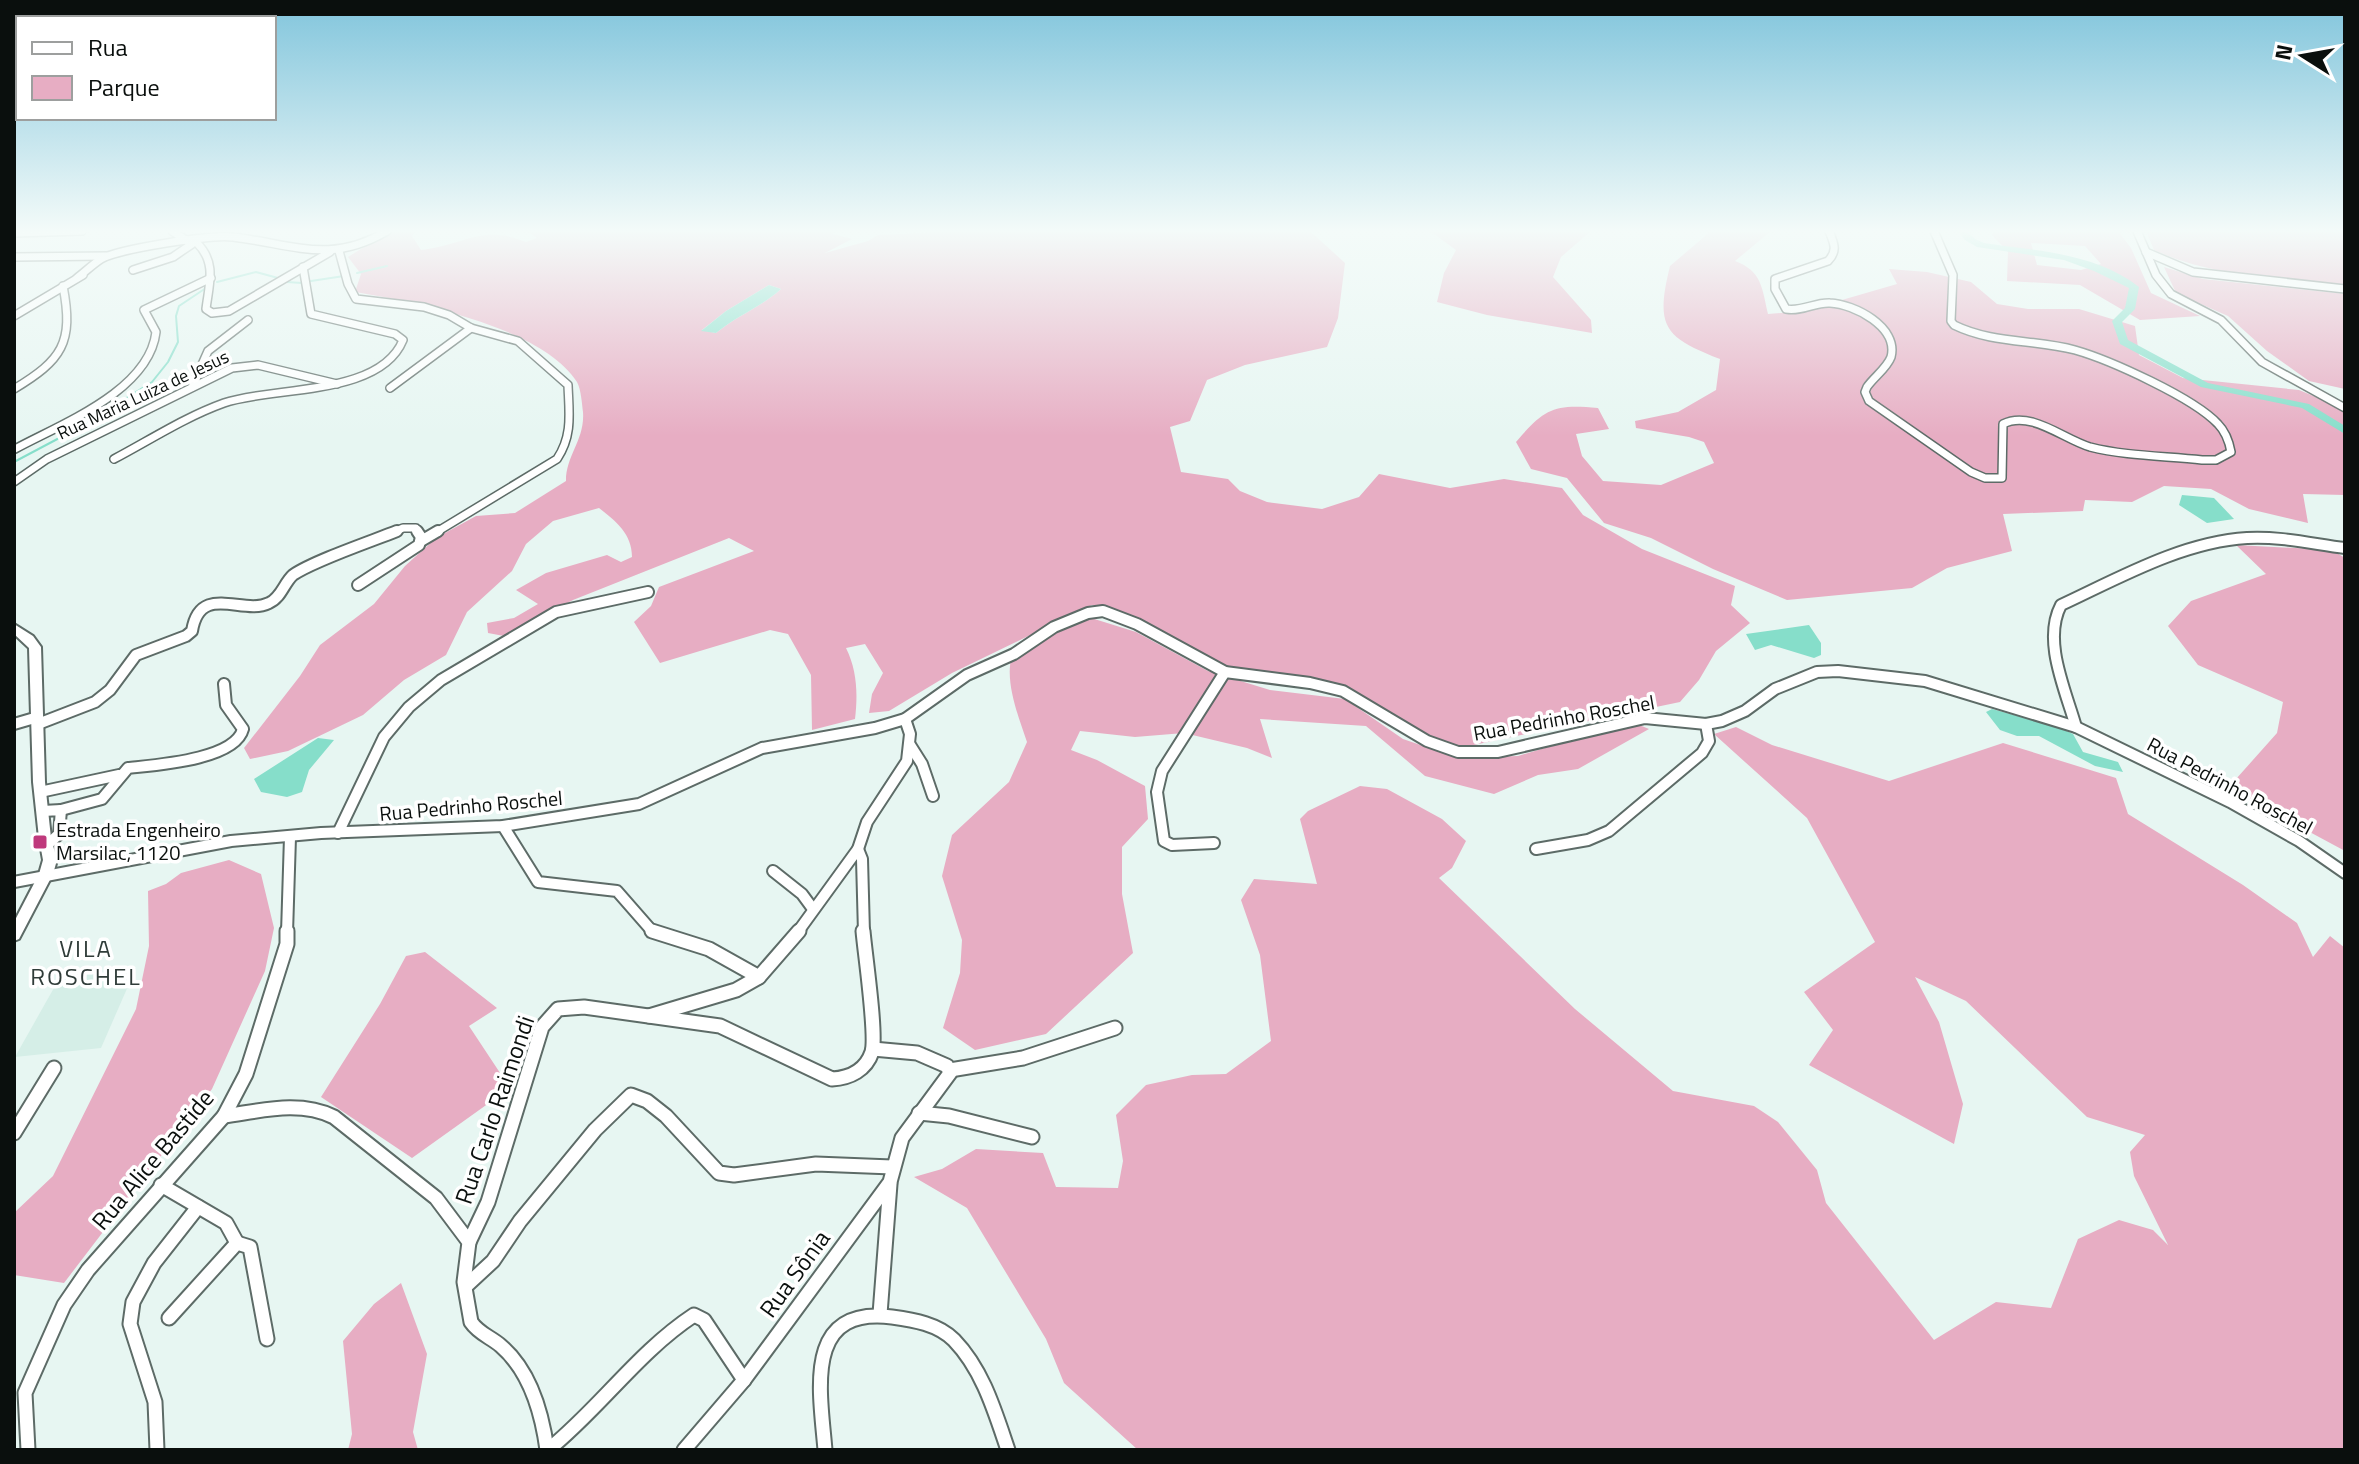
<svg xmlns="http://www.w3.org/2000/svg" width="2359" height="1464" viewBox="0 0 2359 1464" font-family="'Titillium Web',sans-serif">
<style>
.built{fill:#d5eee7}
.green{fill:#e7adc3;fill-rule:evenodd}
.water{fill:#86deca}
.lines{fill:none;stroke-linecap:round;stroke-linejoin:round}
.stream{stroke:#86deca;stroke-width:2}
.river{fill:#86deca;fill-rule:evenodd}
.minor-far2-casing{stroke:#5d6b67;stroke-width:10}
.minor-far1-casing{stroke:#5d6b67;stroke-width:14}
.minor-casing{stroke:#5d6b67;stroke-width:17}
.major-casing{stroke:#5d6b67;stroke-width:4}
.minor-far2{stroke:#fff;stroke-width:7}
.minor-far1{stroke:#fff;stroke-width:10}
.minor{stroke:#fff;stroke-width:13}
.major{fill:#fff;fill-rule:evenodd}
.poi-dot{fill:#bf397c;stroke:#fff;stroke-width:3}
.labels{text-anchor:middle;stroke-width:7;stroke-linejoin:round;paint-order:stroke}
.far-street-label{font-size:18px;fill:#0a0f0d;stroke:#fff}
.street-label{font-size:20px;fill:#0a0f0d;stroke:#fff}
.poi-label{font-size:20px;fill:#0a0f0d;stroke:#fff;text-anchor:start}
.quarter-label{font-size:24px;letter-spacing:2px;fill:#303c39;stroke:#fff}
.near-street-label{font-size:24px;fill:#0a0f0d;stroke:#fff}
</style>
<rect width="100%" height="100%" fill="#e7f6f2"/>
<path class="built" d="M136 968 101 1048 15 1057 59 979Z"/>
<g class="green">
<path d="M390 231H416L412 236 421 250C466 245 481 224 526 242L537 238 527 231H834L833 234 852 239 825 253 868 241 878 235 959 231H1310L1345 263 1338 318 1327 347 1245 365 1207 380 1190 421 1170 427 1181 472 1228 479 1240 491 1267 502 1322 509 1359 497 1379 474 1450 488 1504 479 1562 488 1583 515 1642 549 1735 586 1731 605 1750 623 1716 651 1699 680 1680 702 1464 747 1438 741 1337 685 1247 674 1214 663 1109 608 1092 605 952 673 889 711 869 713 872 694 883 673 865 644 846 648C857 670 858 694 855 719L812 730 811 675 788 634 770 630 660 663 634 622 651 606 659 587 754 551 729 538 573 600 504 636 488 633 487 623 514 618 538 604 516 590 546 573 607 555 621 562 632 557C632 534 616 521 599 508L553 521 526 544 512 571 467 612 446 655 404 680 363 715 288 751 250 759 244 748 300 676 320 645 374 604 405 566 436 538 476 516 515 513 566 481C566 455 585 440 583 412 582 404 581 389 577 382 542 327 416 302 355 292L361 274 348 257ZM769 285 781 289C761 307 736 316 716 333L702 330 726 311Z"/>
<path d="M1430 231H1591L1561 257 1553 277 1591 320 1592 333 1487 315 1437 302 1444 273 1456 250Z"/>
<path d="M1711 231H1771L1735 261C1762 271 1762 288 1768 314L1804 311 1897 284 1889 269 1927 272 1971 282 1997 304 2028 309H2079L2135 326 2139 355 2183 378 2299 390 2345 409V495L2303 494 2308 523 2249 509 2211 489 2164 486 2132 502 2085 500 2083 511 2003 514 2012 551 1947 568 1912 588 1787 600 1713 569 1651 538 1604 523 1567 478 1531 469 1516 442C1545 408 1554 404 1598 408L1609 429 1576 434 1582 456 1603 481 1661 485 1714 463 1704 442 1689 437 1636 428 1635 421 1678 412 1716 390 1720 359C1664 337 1655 327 1670 266Z"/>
<path d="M1993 231H2118L2131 248 2151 293 2200 316 2140 320 2080 285 2007 281 2008 252 1992 235ZM2031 243 2085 246 2101 264 2081 270 2037 265Z"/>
<path d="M2146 231H2345V285C2281 278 2212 277 2154 250Z"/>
<path d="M2164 267 2203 279 2345 294V389L2309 381 2267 351 2228 316 2176 293Z"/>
<path d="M2236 545 2332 550 2345 558V851L2228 788 2277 733 2283 702 2198 665 2168 626 2191 601 2266 574Z"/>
<path d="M1088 617 1136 632 1208 671 1270 690 1345 699 1403 739 1458 758 1518 756 1632 722 1649 729 1578 769 1538 775 1494 794 1425 776 1366 726 1260 719 1272 758 1247 748 1184 733 1135 737 1080 731 1071 750 1097 760 1145 786 1148 819 1122 847V894L1133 953 1046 1034 975 1050 943 1028 960 973 962 940 942 876 952 835 1009 782 1027 742C1019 718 1004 681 1012 656Z"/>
<path d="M1736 727 1772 745 1889 781 2003 743 2116 778 2128 814 2243 885 2297 923 2313 957 2330 936 2345 948V1450H1138L1064 1383 1046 1339 967 1208 914 1177 942 1169 976 1149 1043 1153 1056 1187 1118 1188 1123 1161 1116 1115 1146 1085 1192 1075 1226 1074 1271 1041 1260 955 1241 900 1254 879 1317 884 1300 819 1308 811 1360 786 1387 789 1442 819 1466 841 1452 868 1439 878 1575 1009 1673 1091 1754 1106 1778 1122 1817 1170 1826 1203 1934 1340 1996 1302 2051 1308 2078 1239 2119 1220 2153 1230 2168 1245 2134 1176 2130 1152 2145 1135 2087 1117 1966 1001 1915 977 1939 1022 1963 1104 1954 1144 1809 1065 1833 1030 1804 992 1875 942 1807 818 1714 734Z"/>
<path d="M229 860 261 874 274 928 265 971 212 1089 64 1283 14 1275V1213L53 1176 136 1009 149 946 148 891 166 884 181 873Z"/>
<path d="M425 952 497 1008 469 1026 510 1088 412 1158 321 1097 380 1004 406 956Z"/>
<path d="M401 1283 427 1354 413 1432 418 1450H348L352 1434 343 1341 374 1304Z"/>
</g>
<g class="water">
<path d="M769 285 781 289C761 307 736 316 716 333L701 331 726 311Z"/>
<path d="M2182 495 2214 498 2234 519 2207 523 2179 505Z"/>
<path d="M1809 625 1821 643V655L1814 658 1771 645 1755 650 1746 634Z"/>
<path d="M1992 709 2058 727 2073 734 2083 752 2118 762 2123 772 2095 766 2039 736H2017L2000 730 1986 712Z"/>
<path d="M318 738 334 740 309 770 302 792 287 797 261 792 254 779Z"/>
</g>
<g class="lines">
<g class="stream">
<path d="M357 273 387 266"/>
<path d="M311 281 344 276"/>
<path d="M217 282 256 272 278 278"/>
<path d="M287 282 302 283"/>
<path d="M14 462 80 427 152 382 168 362 178 342 176 316 179 306 206 288"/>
</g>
<path class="river" d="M1958 231H1967L1975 239 1984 243C2036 251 2096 253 2139 287L2135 309 2122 322 2128 340 2208 383 2309 404 2345 426V434L2302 408 2201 387 2120 344 2112 321 2125 308 2129 288 2094 271 2064 260 1977 247 1965 240Z"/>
<g class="minor-far2-casing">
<g id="minor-far2">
<path d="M172 231 189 242"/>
<path d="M1829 231C1834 243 1838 251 1828 261L1775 279V289L1786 309C1802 312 1815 302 1830 303 1854 304 1899 327 1891 357 1887 368 1874 377 1867 387L1865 392 1869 401 1971 472 1985 478H2002L2003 424C2031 410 2063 439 2090 447 2125 456 2166 456 2202 460H2216L2231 452C2229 441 2226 432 2218 424 2194 398 2110 360 2075 350 2034 339 1993 344 1954 325L1951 321 1953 275 1934 231"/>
<path d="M2137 231 2156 275 2171 294 2221 320 2262 362 2345 408"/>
<path d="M14 233 82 231"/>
<path d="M197 243C217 263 209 284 206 309L212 313 229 311 330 252"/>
<path d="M339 251 348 284 356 299 424 307 449 315 471 328 518 341 568 385C569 413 573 435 557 459L435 533"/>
<path d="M2146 252 2193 272 2345 289"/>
<path d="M14 257 106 256"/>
<path d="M133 270 173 257 192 244"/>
<path d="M77 278C85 272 93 264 101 259 118 249 213 234 233 237 293 244 330 265 387 231"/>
<path d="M14 316 83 275"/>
<path d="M192 387 208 351 248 320"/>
<path d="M390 388 471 328"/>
<path d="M14 389C62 360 74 343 63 286"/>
<path d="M15 449C61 424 149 391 156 332L144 310 211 278"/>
<path d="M114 459C150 440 185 417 224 403 272 386 380 397 403 340L395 334 311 314 303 267"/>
<path d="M14 482 47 459 232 368 258 365 337 384"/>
<path d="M392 533 403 528H416L419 533"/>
</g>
</g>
<g class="minor-far1-casing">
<g id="minor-far1">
<path d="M421 541 438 531"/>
<path d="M358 585 419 545 421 537 417 531"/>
<path d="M14 724 38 717"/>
<path d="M38 724 95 702 110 690 136 655 186 636 192 631C200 582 243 616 269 603 281 598 284 583 293 575 313 561 372 541 397 531"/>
<path d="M2076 727C2066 691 2042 641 2061 605 2119 578 2182 542 2247 538 2279 536 2313 544 2345 548"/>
<path d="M910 745 922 764 933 796"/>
<path d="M40 792 119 775"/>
<path d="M61 810 102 799 128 768C155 765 235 760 243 729L226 705 224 684"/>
<path d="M43 811 61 810 59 834 46 846"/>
<path d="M503 826 538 882 617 891 652 931 657 933"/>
<path d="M338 833 384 737 409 707 441 680 556 612 648 592"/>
<path d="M1214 843 1172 845 1164 841 1157 792 1162 771 1225 672"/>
<path d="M858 849 862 859 864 933"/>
<path d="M1536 849 1588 840 1609 831 1702 753 1709 741 1706 724"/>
<path d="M773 871 802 894 813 909"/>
<path d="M14 882 231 841 321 833 503 826 639 804 762 748 875 728 905 719 967 675 1014 654 1054 627 1088 613 1103 611 1137 624 1225 672 1310 683 1343 691 1427 741 1458 752H1498L1645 718 1706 724 1722 721 1745 711 1775 689 1817 672 1838 671 1925 681 2076 727 2230 802 2299 841 2345 873"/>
<path d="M287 933 290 837"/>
<path d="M797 933 858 849 867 822 907 761 910 734 905 719"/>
</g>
</g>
<g class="minor-casing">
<g id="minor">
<path d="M652 931 709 949 759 977 799 931"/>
<path d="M649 1016 736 990 759 977"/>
<path d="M950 1070 1023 1058 1115 1028"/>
<path d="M919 1113 949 1116 1032 1137"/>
<path d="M224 1116C261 1111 299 1100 334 1117L436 1198 469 1242 464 1282 471 1322C479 1334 491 1337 501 1346 530 1371 542 1413 547 1450"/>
<path d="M14 1133 54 1068"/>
<path d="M161 1185 226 1223 237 1243"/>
<path d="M469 1242 488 1202 542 1027 558 1009 584 1007 720 1026 832 1079C850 1078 866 1070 872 1052 877 1035 865 954 863 931"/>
<path d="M466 1286 493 1261 520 1221 595 1130 631 1095 647 1101 666 1116 719 1173 734 1175 816 1164 892 1167"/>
<path d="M880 1314 890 1184"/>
<path d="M169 1318 237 1243 250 1247 267 1339"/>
<path d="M28 1450 25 1393 64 1305 88 1270 224 1116 246 1074 287 944V931"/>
<path d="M157 1450 155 1402 130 1324 133 1302 154 1263 198 1207"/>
<path d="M548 1450C600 1408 638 1352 694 1315L704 1320 744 1380"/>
<path d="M684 1450 744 1380 890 1182 902 1138 950 1073 947 1066 917 1053 873 1049"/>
<path d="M825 1450C820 1390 803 1306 892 1317 914 1320 938 1324 954 1340 983 1370 995 1412 1008 1450"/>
</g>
</g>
<g class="major-casing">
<path id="major" d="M14 624 33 636 41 647 45 782 51 838 57 860 53 874 19 939 14 941V922L39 874 43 860 39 838 33 782 29 648 14 634Z"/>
</g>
<use href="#minor-far2" class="minor-far2"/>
<use href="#minor-far1" class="minor-far1"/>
<use href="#minor" class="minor"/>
<use href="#major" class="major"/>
</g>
<linearGradient id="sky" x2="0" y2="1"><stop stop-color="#81c5dc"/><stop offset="0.53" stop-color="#f4fbf9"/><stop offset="1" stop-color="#f4fbf9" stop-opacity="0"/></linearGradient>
<rect width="2359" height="436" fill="url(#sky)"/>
<rect class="poi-dot" x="32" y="834" width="16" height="16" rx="4"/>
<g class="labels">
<g class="far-street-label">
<text transform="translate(143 395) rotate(-25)" y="6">Rua Maria Luiza de Jesus</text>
</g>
<g class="street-label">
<text transform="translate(1564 718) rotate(-10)" y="7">Rua Pedrinho Roschel</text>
<text transform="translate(2230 786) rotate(28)" y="7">Rua Pedrinho Roschel</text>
<text transform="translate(471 806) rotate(-5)" y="7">Rua Pedrinho Roschel</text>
</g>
<g class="poi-label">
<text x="56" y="837">Estrada Engenheiro<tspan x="56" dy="23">Marsilac, 1120</tspan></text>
</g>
<g class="quarter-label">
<text x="86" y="957">VILA<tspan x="86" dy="28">ROSCHEL</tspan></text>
</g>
<g class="near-street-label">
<text transform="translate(495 1110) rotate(-71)" y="8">Rua Carlo Raimondi</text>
<text transform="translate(153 1160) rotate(-50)" y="8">Rua Alice Bastide</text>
<text transform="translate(795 1274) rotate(-54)" y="8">Rua Sônia</text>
</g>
</g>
<rect width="2359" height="1464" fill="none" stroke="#0a0f0d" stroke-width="32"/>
<rect x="16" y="16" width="260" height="104" fill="#ffffff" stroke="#9d9f9e" stroke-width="2"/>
<rect x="32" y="42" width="40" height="12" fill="#ffffff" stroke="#9d9f9e" stroke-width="2"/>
<text x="88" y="56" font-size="24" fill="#0a0f0d">Rua</text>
<rect x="32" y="76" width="40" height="24" fill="#e7adc3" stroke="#9d9f9e" stroke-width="2"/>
<text x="88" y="96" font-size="24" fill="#0a0f0d">Parque</text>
<g transform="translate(2303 56) rotate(281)" stroke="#ffffff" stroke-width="6" paint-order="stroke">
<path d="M0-6L14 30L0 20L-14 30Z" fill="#0a0f0d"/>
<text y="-12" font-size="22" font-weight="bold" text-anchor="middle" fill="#0a0f0d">N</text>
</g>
</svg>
